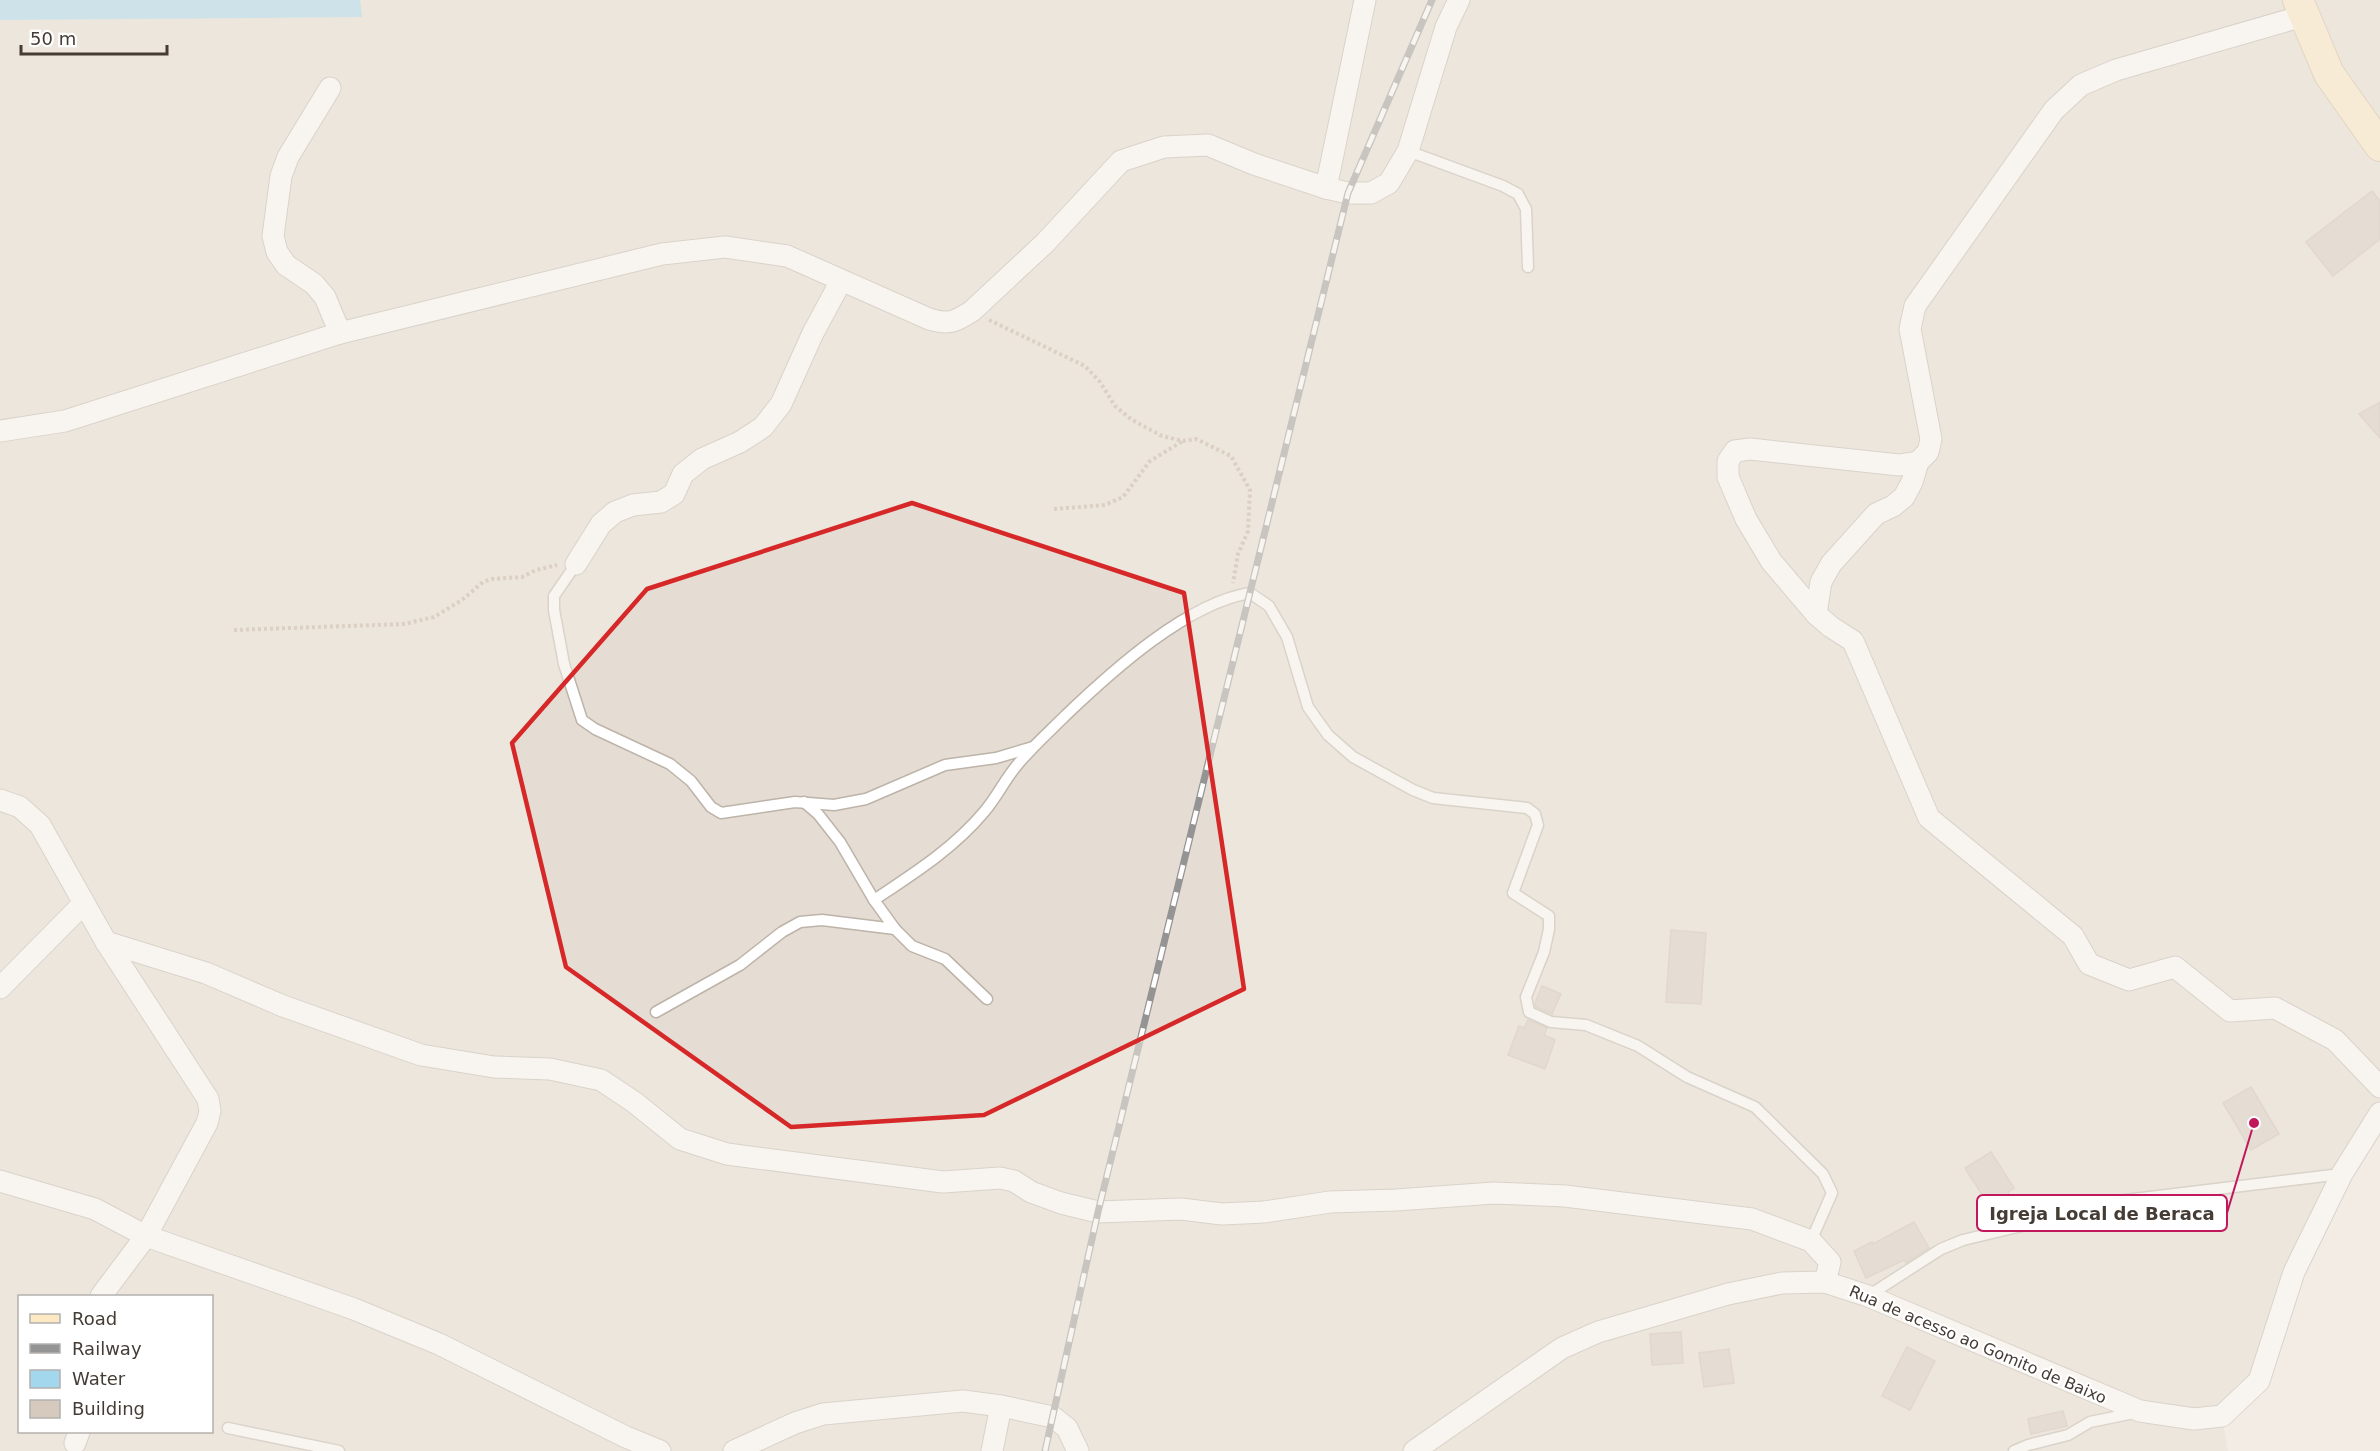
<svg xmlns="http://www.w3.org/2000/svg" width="2380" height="1451" viewBox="0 0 2380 1451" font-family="'DejaVu Sans',sans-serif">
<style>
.residential{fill:#e5ddd3;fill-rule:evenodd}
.water{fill:#a2d7ed}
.building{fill:#d6c9bd;stroke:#cdbdae;stroke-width:1.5}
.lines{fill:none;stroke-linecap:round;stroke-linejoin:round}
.lane-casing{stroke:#bdb3a8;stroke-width:13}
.street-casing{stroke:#bdb3a8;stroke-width:23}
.secondary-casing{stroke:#d1ba96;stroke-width:32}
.path{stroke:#bead99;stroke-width:4;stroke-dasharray:3 3;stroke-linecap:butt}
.lane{stroke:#fff;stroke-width:10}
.street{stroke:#fff;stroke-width:21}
.secondary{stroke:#fde8c4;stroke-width:30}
.rail-casing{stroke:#949494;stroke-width:7}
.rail{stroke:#fff;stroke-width:4.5;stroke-dasharray:14;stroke-linecap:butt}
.marked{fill:none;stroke:#d62828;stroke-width:4.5;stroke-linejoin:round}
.labels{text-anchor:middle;stroke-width:4.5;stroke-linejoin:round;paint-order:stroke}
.street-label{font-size:16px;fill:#443c35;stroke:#fff}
.leader{fill:none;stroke:#c2185b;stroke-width:2}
.callout-dot{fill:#c2185b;stroke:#fff;stroke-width:2}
.callout{fill:#fff;stroke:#c2185b;stroke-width:2}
.callout-label{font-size:18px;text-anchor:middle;font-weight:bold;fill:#443c35}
</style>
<rect width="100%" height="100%" fill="#f2ece5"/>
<path class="residential" d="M0 0H2380V1113L2342 1174 2259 1381 2222 1416 2228 1451H0ZM20 1296H212V1432H20Z"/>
<path class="water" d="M0 0H360L362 17 0 20Z"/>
<g class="building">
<path d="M2372 191 2380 201V239L2333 276 2306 242Z"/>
<path d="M2380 402V438L2359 414Z"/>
<path d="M1671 930 1706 933 1701 1004 1666 1002Z"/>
<path d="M1542 986 1561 994 1552 1014 1536 1007 1535 1003Z"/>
<path d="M1528 1020 1547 1028 1544 1035 1555 1040 1545 1069 1508 1055 1519 1026 1524 1028Z"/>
<path d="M2251 1087 2279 1134 2251 1150 2223 1103Z"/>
<path d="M1991 1152 2014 1188 2008 1192 2023 1215 2015 1220 2000 1223 1965 1168Z"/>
<path d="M1914 1222 1929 1248 1906 1263 1904 1260 1866 1278 1854 1251 1872 1242 1873 1244Z"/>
<path d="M1681 1332 1683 1363 1652 1365 1650 1334Z"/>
<path d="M1907 1347 1935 1361 1910 1410 1882 1396Z"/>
<path d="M1729 1349 1734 1383 1704 1387 1699 1353Z"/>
<path d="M2063 1411 2067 1426 2031 1434 2028 1419Z"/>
</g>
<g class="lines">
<g class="lane-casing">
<g id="lane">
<path d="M1408 151 1503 186 1518 194 1526 209 1528 267"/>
<path d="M576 564 554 596V610L564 664 582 720 595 729 670 764 691 781 711 807 721 813 795 802 834 805 866 799 945 765 996 758 1033 747"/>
<path d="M804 802 818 814 840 842 874 900 895 929 912 946 945 959 987 999"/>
<path d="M874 900C913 874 953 849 984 812 997 797 1005 779 1018 764 1033 746 1050 731 1066 715 1112 671 1187 603 1250 593L1269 606 1287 637 1308 707 1328 735 1353 757 1413 790 1433 798 1527 808 1535 814 1538 825 1513 893 1549 916V929L1544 952 1526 997 1529 1012 1551 1022 1586 1025 1638 1046 1687 1077 1755 1107 1823 1174 1832 1193 1811 1241"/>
<path d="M656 1012 740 965 782 932 800 922 822 920 895 929"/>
<path d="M1868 1296 1941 1249 1963 1240 2026 1225 2063 1210 2125 1200 2341 1174"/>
<path d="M228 1428 339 1451"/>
<path d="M2014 1451 2028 1445 2068 1435 2090 1422 2134 1413"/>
</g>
</g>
<g class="street-casing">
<g id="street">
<path d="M330 88 288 157 281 176 273 236 277 252 286 265 314 284 325 297 340 333"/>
<path d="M1326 188 1365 0"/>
<path d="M0 431 65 421 340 333 662 254 725 247 787 256 929 319C949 325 955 322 972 311L1045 243 1121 161 1164 147 1208 145 1254 164 1326 188 1348 193H1371L1389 183 1408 151 1446 27 1459 0"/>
<path d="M1918 462 1899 465 1750 449 1735 451 1728 461V477L1746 519 1771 561 1816 614 1831 627 1853 641 1929 818 2073 936 2089 964 2129 980 2175 967 2230 1011 2275 1008 2335 1040 2380 1087"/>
<path d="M576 564 601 524 615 512 633 505 661 502 674 494 683 474 702 459 740 442 763 427 781 404 813 333 841 281"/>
<path d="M1816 614 1821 582 1831 564 1876 514 1893 506 1904 497 1912 482 1918 462 1928 452 1931 439 1910 329 1915 306 2054 110 2081 85 2116 70 2303 16"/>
<path d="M0 800 20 807 40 825 106 942 208 1099 210 1111 207 1123 146 1236 101 1296"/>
<path d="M106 942 206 973 283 1006 421 1055 494 1067 550 1069 601 1080 634 1102 680 1139 727 1154 943 1182 1000 1178 1014 1181 1031 1192 1061 1203 1098 1212 1181 1209 1222 1214 1264 1212 1330 1202 1396 1200 1494 1193 1565 1196 1752 1219 1811 1241 1830 1262 1825 1282"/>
<path d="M0 988 83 904"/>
<path d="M0 1181 95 1209 146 1236 354 1309 439 1344 626 1437 660 1451"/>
<path d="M75 1443 79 1432"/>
<path d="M734 1451 795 1423 823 1414 963 1401 1001 1406 1053 1417 1067 1428 1078 1451"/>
<path d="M992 1451 1001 1406"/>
<path d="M1414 1451 1562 1348 1598 1332 1728 1294 1782 1283 1825 1282 1868 1296 2140 1411 2194 1419 2222 1416 2259 1381 2294 1272 2342 1174 2380 1113"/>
</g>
</g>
<g class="secondary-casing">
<path id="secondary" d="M2298 0 2329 74 2380 146"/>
</g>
<g class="path">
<path d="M989 320 1085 366 1100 382 1115 406 1132 420 1162 436 1183 441 1196 439 1231 456 1250 490 1248 531 1238 554 1233 583"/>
<path d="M1054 509 1105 505 1123 497 1150 461 1183 441"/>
<path d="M234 630 404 624 434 617 462 600 483 582 492 579 522 577 536 570 557 565"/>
</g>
<use href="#lane" class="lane"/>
<use href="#street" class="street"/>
<use href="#secondary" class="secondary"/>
<g class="rail-casing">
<path id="rail" d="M1045 1451 1098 1212 1348 193 1432 0"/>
</g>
<use href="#rail" class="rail"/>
</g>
<path d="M0 0H2380V1451H0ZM912 503 1184 593 1244 989 984 1115 791 1127 566 967 512 743 647 589Z" fill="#f2ece5" fill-opacity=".55" fill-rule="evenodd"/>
<path class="marked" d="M912 503 1184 593 1244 989 984 1115 791 1127 566 967 512 743 647 589Z"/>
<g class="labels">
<g class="street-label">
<text transform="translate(1978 1344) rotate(23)" y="6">Rua de acesso ao Gomito de Baixo</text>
</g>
</g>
<path class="leader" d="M2254 1123L2227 1213"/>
<circle class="callout-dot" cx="2254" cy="1123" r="6"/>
<rect class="callout" x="1977" y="1195" width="250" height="36" rx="6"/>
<g class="callout-label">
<text x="2102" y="1220">Igreja Local de Beraca</text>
</g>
<rect x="18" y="1295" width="195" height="138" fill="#ffffff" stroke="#b4b1ae" stroke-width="1.5"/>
<rect x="30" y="1314" width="30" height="9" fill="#fde8c4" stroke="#b4b1ae" stroke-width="1.5"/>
<text x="72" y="1325" font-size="18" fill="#443c35">Road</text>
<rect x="30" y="1344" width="30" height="9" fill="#949494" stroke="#b4b1ae" stroke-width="1.5"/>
<text x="72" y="1355" font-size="18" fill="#443c35">Railway</text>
<rect x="30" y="1370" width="30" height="18" fill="#a2d7ed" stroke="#b4b1ae" stroke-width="1.5"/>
<text x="72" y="1385" font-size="18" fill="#443c35">Water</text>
<rect x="30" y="1400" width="30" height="18" fill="#d6c9bd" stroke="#b4b1ae" stroke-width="1.5"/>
<text x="72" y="1415" font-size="18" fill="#443c35">Building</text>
<path d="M21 45v9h146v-9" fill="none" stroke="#443c35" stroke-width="3"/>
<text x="30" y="45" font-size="18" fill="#443c35" stroke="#ffffff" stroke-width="4.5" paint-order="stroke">50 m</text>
</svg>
